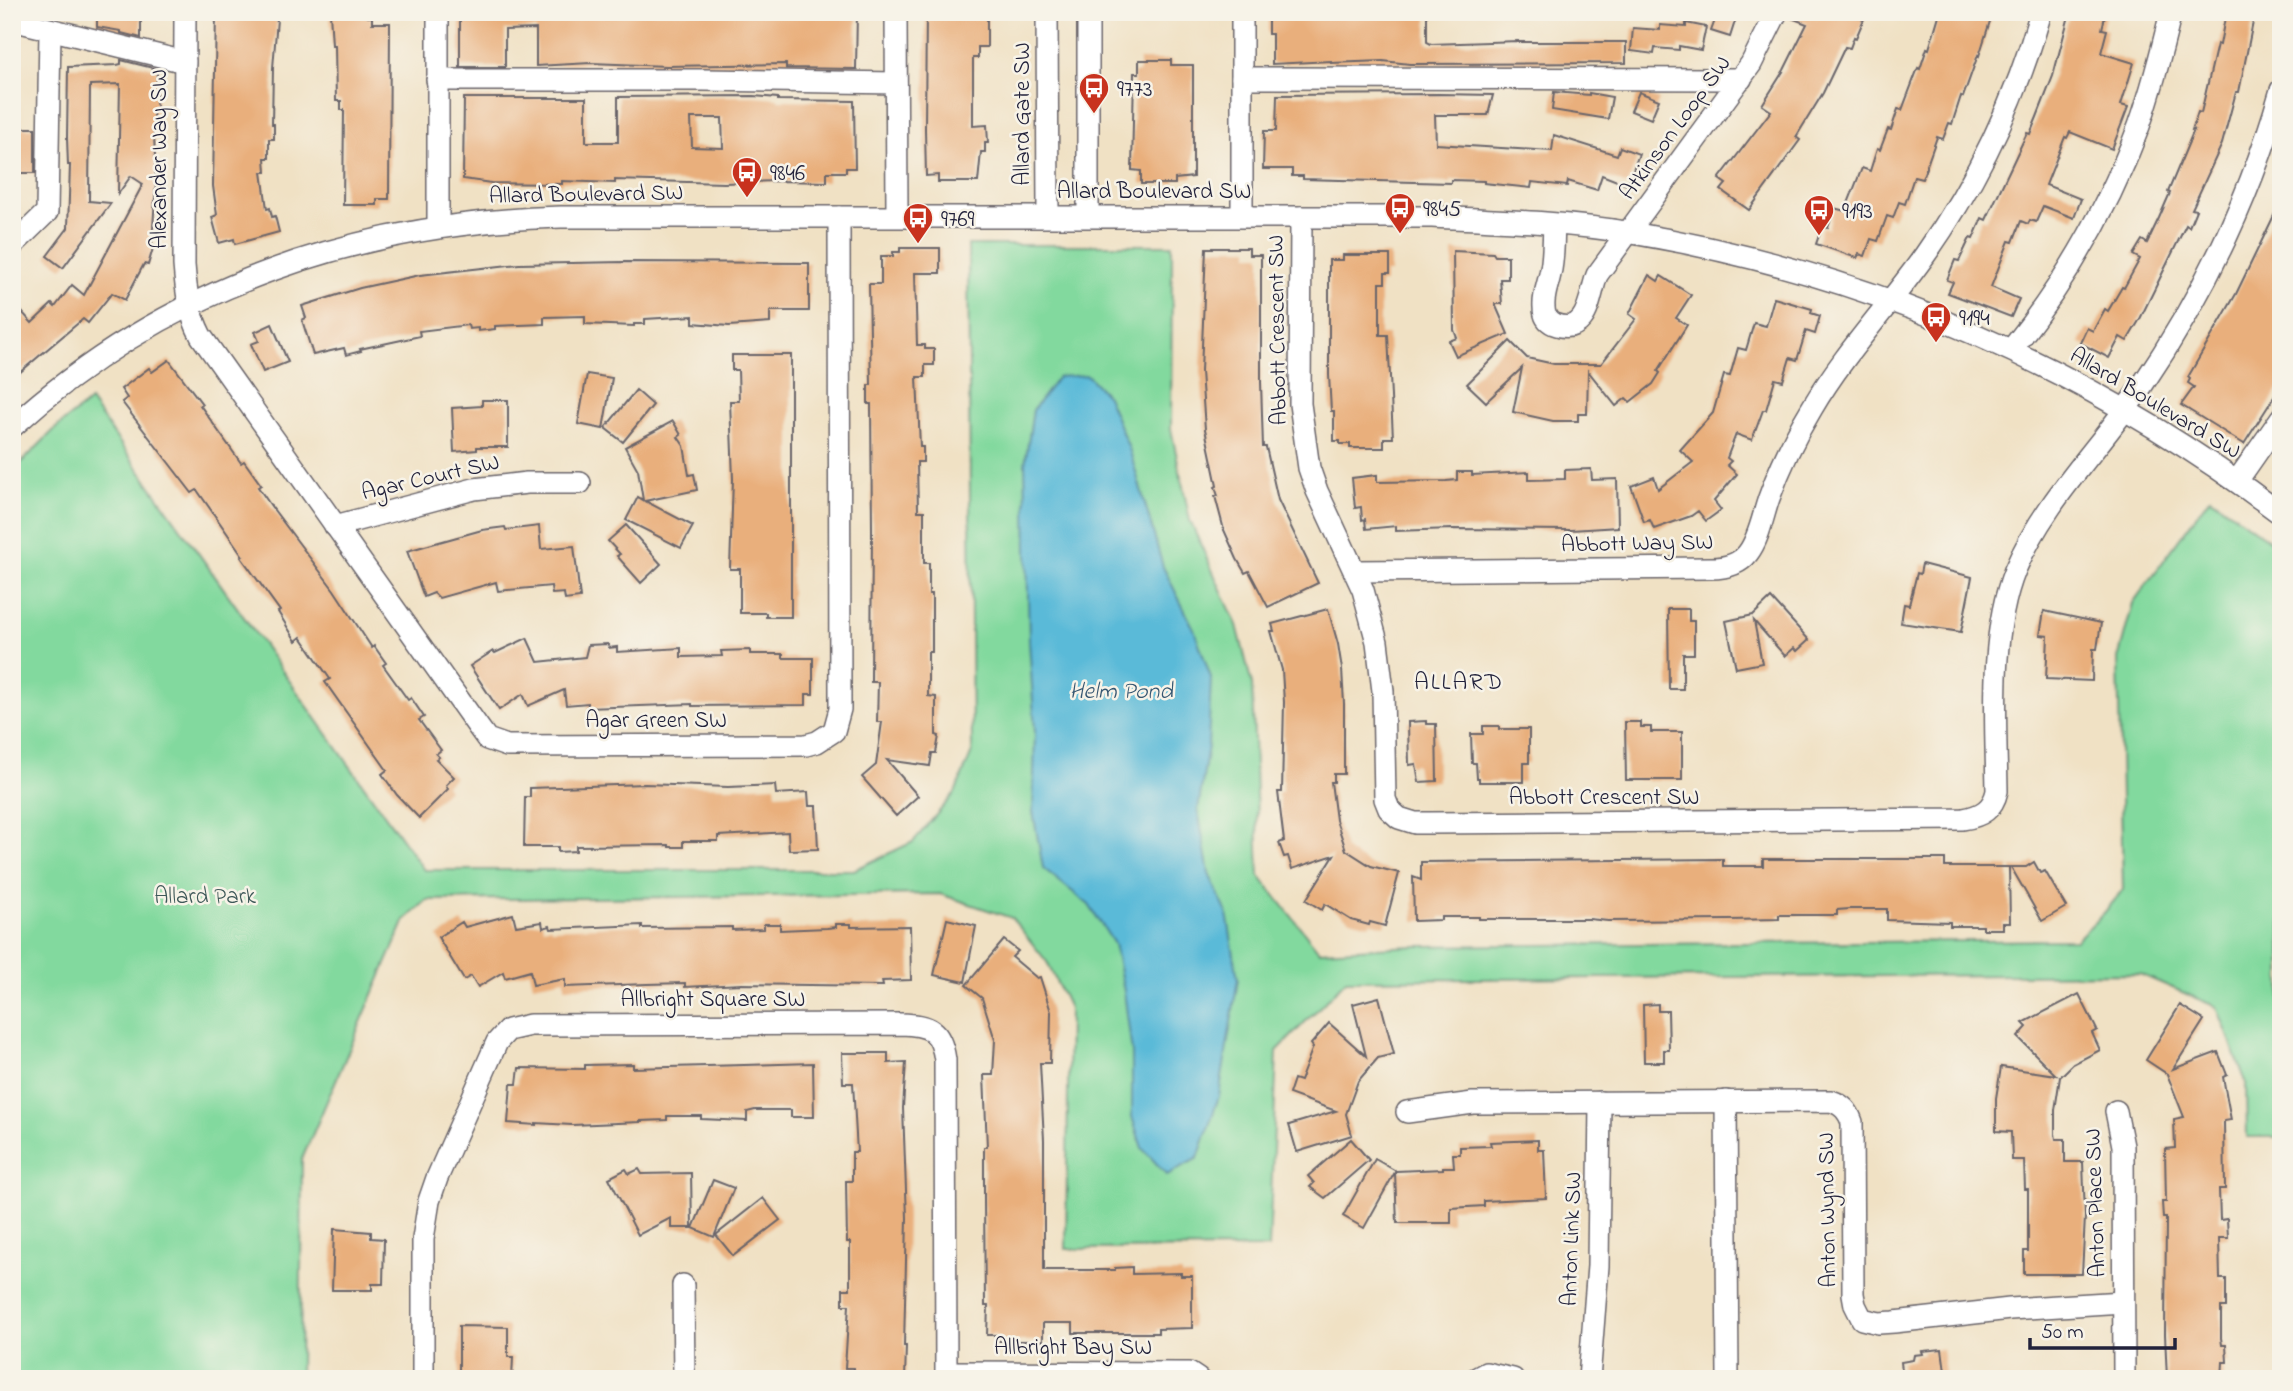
<svg xmlns="http://www.w3.org/2000/svg" width="2293" height="1391" viewBox="0 0 2293 1391" font-family="'Indie Flower',sans-serif">
<style>
.green{fill:#82d99e;stroke:#527e6c;stroke-width:2}
.water{fill:#5abad8;stroke:#3e6e8a;stroke-width:2}
.building{fill:#e9af7b;fill-rule:evenodd}
.lines{fill:none;stroke-linecap:round;stroke-linejoin:round}
.minor-casing{stroke:#6a656b;stroke-width:24}
.minor{stroke:#fff;stroke-width:21}
.labels{text-anchor:middle;stroke-width:5;stroke-linejoin:round;paint-order:stroke}
.poi-label{font-size:23px;fill:#22223b;stroke:#f7f3e8;text-anchor:start}
.street-label{font-size:23px;fill:#22223b;stroke:#f7f3e8}
.park-label{font-size:23px;fill:#3f5959;stroke:#f7f3e8}
.neighbourhood-label{font-size:24px;letter-spacing:2px;fill:#22223b;stroke:#f7f3e8}
.water-label{font-size:24px;font-style:italic;fill:#365772;stroke:#f7f3e8}
</style>
<rect width="100%" height="100%" fill="#f7f3e8"/>
<filter id="ink" filterUnits="userSpaceOnUse"><feTurbulence type="fractalNoise" baseFrequency=".0143" numOctaves="2"/><feDisplacementMap in="SourceGraphic" scale="14" xChannelSelector="R" yChannelSelector="G"/><feConvolveMatrix kernelMatrix="1 2 1 2 8 2 1 2 1" color-interpolation-filters="sRGB"/></filter>
<filter id="wash" filterUnits="userSpaceOnUse"><feTurbulence type="fractalNoise" baseFrequency=".00686" numOctaves="4" result="noise"/><feDisplacementMap in="SourceGraphic" scale="28" xChannelSelector="R" yChannelSelector="G"/><feGaussianBlur stdDeviation="1.57" result="paint"/><feColorMatrix in="noise" values="0 0 0 0 0 0 0 0 0 0 0 0 0 0 0 0 0 1.4 0 .05"/><feComposite in="paint" operator="in"/></filter>
<g filter="url(#wash)">
<rect width="100%" height="100%" fill="#f0e1c4"/>
<path class="green" d="M968 245H1172L1171 429 1190 521 1237 625 1252 685 1259 875 1319 951 1415 946 2076 940 2104 913 2123 890 2118 659 2133 603 2210 497 2281 549V1137H2247L2246 1082 2217 1007 2140 974 1346 980 1277 1051 1269 1248 1066 1249 1069 1008 1047 962 1012 918 940 894 427 900 405 920 302 1159 300 1379H12V472L56 428 90 401 424 870H854L913 842 955 793 972 752Z"/>
<path class="water" d="M1087 375 1107 396 1130 451 1163 567 1194 629 1211 678 1208 746 1198 810 1209 874 1227 913 1238 979 1219 1096 1198 1158 1167 1175 1142 1148 1132 1117V1053L1124 991 1114 944 1089 905 1043 868 1033 812 1035 732 1029 641 1025 464 1033 410 1058 377Z"/>
<g id="blocks">
<g class="building">
<path d="M97 12 141 14V38L121 33V31L97 27Z"/>
<path d="M216 12H270L269 19H277L273 68 272 124H274V139H269V158H265L266 172H262L267 209 270 208 272 217 275 216 279 232 235 244 234 239 219 243 212 217 217 215 213 186Z"/>
<path d="M330 12H369L368 17H372V23H390L389 199H377V205H343L344 110H341V101H336L335 45H332Z"/>
<path d="M460 12H857L856 69 786 68V64L667 66 591 63 536 66V29L505 30V67H460Z"/>
<path d="M926 12H987V47H978V58H973V126L987 125 988 143H985V152H981L978 182H938V175L926 176 925 129Z"/>
<path d="M1268 12H1427V42L1431 44 1518 41V42H1626V63L1410 64 1383 61 1331 63V61L1272 64V34H1268Z"/>
<path d="M1718 12H1738L1730 37 1711 31Z"/>
<path d="M1790 12H1862L1860 18 1864 19 1856 38 1854 37 1850 48 1845 47 1823 93 1796 137 1800 140 1749 210 1721 190 1726 184 1719 179 1771 111 1762 105 1784 70 1807 24 1789 17Z"/>
<path d="M1940 12H1983L1992 15 1979 56 1978 55 1963 97 1961 96 1952 124 1949 123 1943 139 1937 137 1922 179 1914 177 1905 204 1899 202 1893 218 1887 216 1878 241 1871 239 1865 256 1859 254 1857 258 1816 244 1822 227 1828 228 1834 208 1845 211 1862 168 1870 171 1877 149 1880 150 1888 129 1891 130 1898 109 1902 110 1918 68 1920 69 1927 48 1929 49Z"/>
<path d="M2070 12H2106L2102 29 2107 30 2101 53 2134 63 2121 105 2128 107 2112 149 2070 132 2067 138 2065 137 2046 185 2081 199 2074 218 2043 206 2036 222 2030 220 2028 224 2021 221 2013 242 2009 241 1991 287 2019 299 2011 317 1948 293 1953 282 1947 280 1955 260 1959 261 1970 238 1973 239 1982 218 1986 220 2027 133 2030 134 2037 117 2053 76Z"/>
<path d="M2226 12H2255L2239 92H2236L2222 144 2192 209 2196 210 2189 227 2186 225 2140 319 2127 341 2120 337 2109 358 2080 343 2087 328 2093 331 2105 309 2108 311 2122 287 2124 288 2140 259 2133 255 2142 240 2147 243 2159 218 2170 193 2168 192 2194 130H2192L2198 112 2201 113 2217 44 2220 45Z"/>
<path d="M1686 23 1706 27 1701 50 1679 46V50L1655 48 1654 54 1631 51 1633 28 1660 30V25L1686 27Z"/>
<path d="M121 60 157 69 156 111H153L156 182 152 244 154 245 148 265 144 264 125 300 112 293 88 323 83 319 12 379V301L32 323 52 304 55 307 72 285 84 295 143 184 131 176 118 194 120 84 90 85 89 201 111 203 63 268 47 256 68 228 70 165H68L67 138 68 67 117 65 121 64Z"/>
<path d="M1139 60H1171V65H1193V177L1175 179V184H1141V171L1132 170 1134 73H1139Z"/>
<path d="M1554 92 1589 95V93L1612 97 1608 119 1552 110Z"/>
<path d="M1639 92 1659 100 1651 119 1631 111Z"/>
<path d="M1439 94 1493 95 1488 115H1435L1436 144 1552 151 1554 135 1617 155 1620 147 1639 154 1627 185 1602 175 1597 190 1568 181 1567 186 1532 182 1531 188 1484 183V181L1451 180V183L1303 179V176H1292V169H1263L1264 131H1276L1277 95Z"/>
<path d="M753 96 778 98V100L854 101 855 168H846V172H827V182L776 181 724 183 615 180V183L562 181V184L491 183 463 179 464 98H586V142H618V97ZM691 118H722L723 148 692 147Z"/>
<path d="M17 128H35V173H15Z"/>
<path d="M2281 201V386L2244 444 2181 405 2194 387 2188 383 2190 379 2188 377 2236 294Z"/>
<path d="M900 248H940V273H915L917 345H925V349H934V365H925V377H917L920 447H923V462H917L918 511H924V563H929V594H932V652H928V696L936 697V735L939 736 936 753H932L930 766 887 760 918 796 896 816 862 777 876 765 882 722H877L878 682H871L872 531 871 404H868V385H871L869 284H881V256H893V252H900Z"/>
<path d="M1206 248H1249V255H1261V382L1263 447H1266L1278 500 1318 583 1268 607 1249 571 1245 573 1237 559 1224 530 1215 496H1218L1215 487 1217 486 1205 429 1201 371Z"/>
<path d="M1453 251 1493 253 1495 256H1508V279H1500L1502 304H1495L1508 334 1456 356 1449 341 1457 338 1454 330Z"/>
<path d="M1343 255H1390V273H1385V283H1380V335H1388L1393 438H1384V448H1350V444H1340V441H1334V411H1331L1329 375V260H1343Z"/>
<path d="M624 262 809 263V311H770V323L729 326 693 323V316L645 319V324H634V326L585 324V316L544 317V324L495 326V329L478 331V328L469 329 468 325 419 331 420 336 360 349 361 351 346 355 344 348 313 355 302 320 306 318 302 306 360 288 420 275 519 264Z"/>
<path d="M1649 275 1658 281 1661 276 1691 295 1676 318 1687 325 1658 371 1660 373 1653 384 1630 402 1626 398 1616 406 1588 371 1587 414H1578V421H1553L1513 412 1522 368 1486 402 1467 384 1510 341 1527 358 1554 364H1601L1636 319 1629 314Z"/>
<path d="M1774 298 1812 309 1811 313 1820 316 1815 334 1806 331 1797 360 1790 358 1783 381 1775 379 1766 410H1763L1752 440 1736 434 1727 458 1731 461 1727 465 1737 474 1714 501 1721 510 1706 521 1698 511 1691 516 1654 529 1650 520 1644 522 1631 486 1654 477 1658 489 1693 462 1680 450 1713 413 1724 375 1730 376 1738 348 1746 350 1754 323 1766 326Z"/>
<path d="M272 324 288 362 263 372 251 344 259 341 255 332Z"/>
<path d="M732 355H791V617H766V613H740V569H730L733 479 730 401H739L738 370H732Z"/>
<path d="M169 360 202 404 200 405 241 463 244 461 261 485 258 487 271 506 334 590 372 648 374 646 386 663 383 665 408 700 411 698 424 717 419 720 441 750 436 754 439 757 436 759 454 777 446 785 448 789 419 818 397 795 382 774 387 770 325 682 330 679 301 637 296 641 278 612 280 611 241 557 243 556 197 490 192 493 122 402 127 398 121 389 149 368 152 372Z"/>
<path d="M587 374 612 378 603 429 578 424Z"/>
<path d="M636 390 653 405 623 442 605 428Z"/>
<path d="M482 400H508V447H477V450L454 452 452 408 482 406Z"/>
<path d="M673 421 681 435 678 437 684 446 689 475 694 474 697 490 645 501 693 526 681 548 626 520 638 497 643 500 638 470 625 447Z"/>
<path d="M1591 469 1592 480 1617 479 1618 527 1571 530 1452 529 1396 531V526L1366 529 1365 519 1362 520 1361 507 1355 508 1352 478 1377 475V482L1446 481 1457 480V472H1472V475L1529 472V480L1565 479V470Z"/>
<path d="M626 525 661 564 641 583 617 556 620 554 608 541Z"/>
<path d="M539 526 541 549 574 546 580 598 565 600 564 593 552 594 551 586 498 591 496 582 439 598 434 593 424 597 407 551 482 530 505 527 506 530Z"/>
<path d="M1922 564 1972 577 1961 632 1901 623 1904 604 1909 605 1917 573 1920 574Z"/>
<path d="M1771 598 1809 640 1797 651 1794 648 1785 656 1754 621 1762 663 1736 668 1726 621 1753 615Z"/>
<path d="M1328 609 1338 644 1342 669 1344 704V774H1334V782H1331L1336 820 1346 850 1371 866 1399 873 1385 926 1370 922 1369 925 1351 920 1325 904 1322 910 1306 900 1334 855 1292 869 1288 856 1284 857 1279 843 1284 841 1278 792H1282L1284 702 1282 670 1271 631H1274L1272 624Z"/>
<path d="M1668 609H1689V621H1694V654H1683V689H1669Z"/>
<path d="M2044 611 2101 623 2097 649H2093L2092 681 2046 679 2048 636 2040 635Z"/>
<path d="M527 638 538 662 585 657 588 645 608 644 609 648 617 647V652L681 648V657L722 656 721 651 750 650V654H783V658H813V694H806V705L692 706V704L588 708V703L566 705 564 690 528 706 523 694 499 710 470 666 493 651 495 653Z"/>
<path d="M1426 721V724H1436L1437 781 1419 782 1416 764 1409 765 1408 722Z"/>
<path d="M1625 722H1641V727H1651V732H1682V780H1626Z"/>
<path d="M1483 726H1499V729H1529V763H1524V782H1479V778H1477L1476 763H1472L1471 734H1483Z"/>
<path d="M645 784 728 787 775 785 776 794 808 792 809 806H816L818 849 789 850 788 832 718 836V841H683V847H669V845L576 846V851L558 852V847H524L525 797H530V788Z"/>
<path d="M1723 859V866H1763V859H1945V867H2009L2010 923H2003V929H1983V926H1950V922L1887 920V909H1850L1837 910V915H1779V919L1728 920 1608 921 1589 919H1479V917H1441V920L1414 921 1413 877 1421 880V862Z"/>
<path d="M2034 862 2040 873 2045 871 2066 907 2042 921 2011 867H2026Z"/>
<path d="M513 914 516 926 542 922 543 928 550 926 551 929 642 925V928L732 927V930L764 929V924H780V930L827 928 836 927V924H851V927L910 926 911 980 882 981 883 986 741 984 685 987V983L647 984 565 987V979L533 985 530 971 505 978 503 972 478 987 471 976 464 980 438 937 462 922 465 927Z"/>
<path d="M947 919 976 926 965 982 934 975Z"/>
<path d="M1004 940 1018 951 1012 957 1037 978 1040 977 1051 1012 1050 1063H1040L1044 1140V1270H1115V1268L1132 1267V1274L1181 1273V1276H1192V1328L1158 1329V1333H1073V1323H1043V1341H996V1335H987L988 1306H985L984 1199V1147H987L984 1075H993L995 1040 982 998 966 985Z"/>
<path d="M2079 994 2097 1030 2092 1033 2100 1050 2073 1064 2060 1077 2055 1110V1134L2056 1139H2065V1162H2083L2085 1217 2082 1274H2024V1251H2028V1189H2025L2024 1160H2012L2011 1132 1996 1131V1098L2001 1067 2056 1075 2018 1037 2027 1027 2023 1023Z"/>
<path d="M1379 997 1394 1054 1378 1058 1358 1081 1346 1114 1352 1135 1297 1152 1289 1125 1336 1111 1289 1094 1294 1079 1300 1081 1313 1047 1311 1044 1329 1023 1366 1056 1353 1004Z"/>
<path d="M1658 1004V1011H1668L1669 1050H1664V1062H1644L1643 1005Z"/>
<path d="M2180 1005 2204 1020 2173 1069 2218 1052 2227 1075 2223 1077 2231 1120 2224 1121 2225 1189H2219L2220 1220 2227 1219 2228 1238H2219L2220 1279H2226V1307H2221V1338L2222 1345H2226L2227 1362H2223L2222 1379H2167L2165 1334 2166 1218H2163L2162 1202H2166L2165 1149 2175 1148 2174 1119 2184 1117 2167 1074 2146 1060Z"/>
<path d="M842 1053H888V1063L906 1062 903 1108 907 1218 904 1346H906L905 1379H854V1368H845L849 1305H843V1289H850V1242H847L846 1181H852V1152H857L853 1083H843Z"/>
<path d="M813 1063 814 1117H791V1110H755L747 1112V1121L701 1119V1116H667V1120L640 1121V1122L572 1125 536 1123V1125L508 1123 511 1084H517L519 1068 585 1069V1065L633 1064V1068Z"/>
<path d="M1351 1139 1369 1160 1325 1198 1310 1187 1314 1183 1308 1176Z"/>
<path d="M1538 1140V1150H1544L1546 1198 1484 1201V1206L1451 1208V1223H1397L1395 1172 1364 1228 1343 1216 1375 1159 1396 1171 1443 1169V1167H1454L1453 1154H1460V1147L1491 1146 1490 1142Z"/>
<path d="M626 1169 629 1174 639 1169 642 1174 691 1173 692 1228H671V1218L638 1235 609 1178Z"/>
<path d="M713 1180 734 1188 714 1237 693 1228Z"/>
<path d="M763 1198 780 1220 733 1256 716 1235Z"/>
<path d="M334 1229 371 1232V1238L384 1239 383 1284H372V1290H332Z"/>
<path d="M459 1326 508 1327V1357H513L512 1379H459Z"/>
<path d="M1942 1349 1946 1379H1903L1901 1362 1913 1360 1914 1355 1923 1354 1922 1351Z"/>
</g>
</g>
</g>
<g filter="url(#ink)">
<use href="#blocks" fill-opacity="0" stroke="#6a656b" stroke-width="2"/>
<g class="lines">
<g class="minor-casing">
<g id="minor">
<path d="M185 12 184 265C186 291 189 313 201 336L479 728 487 739 507 746 806 745 817 742 834 731 840 709 839 217"/>
<path d="M438 12V227"/>
<path d="M896 12 897 216"/>
<path d="M1047 12 1048 216"/>
<path d="M1088 12V216"/>
<path d="M12 20 185 62"/>
<path d="M1242 78 1741 79"/>
<path d="M437 80H703L896 83"/>
<path d="M1242 216V12"/>
<path d="M1301 217 1300 404 1309 468 1317 491 1363 590 1377 642 1383 691 1385 799 1389 809 1399 818 1415 823H1429L1963 819C1982 816 1993 809 1997 791 1996 723 1989 634 2015 570 2044 501 2100 448 2141 387 2203 296 2251 196 2281 90"/>
<path d="M1554 225C1553 241 1554 258 1550 274 1548 285 1543 295 1544 307 1544 315 1547 321 1554 324 1589 337 1589 296 1597 275L1751 64 1777 12"/>
<path d="M12 246 47 212 50 30"/>
<path d="M2011 350C2065 283 2109 207 2139 126 2152 89 2162 50 2171 12"/>
<path d="M12 427C166 287 356 223 561 217H1432C1498 220 1566 222 1632 233 1871 273 2088 368 2281 514"/>
<path d="M2237 481 2281 418"/>
<path d="M335 526 474 489 527 483H580"/>
<path d="M1355 571 1711 568C1726 568 1739 565 1748 553 1759 539 1763 515 1769 498 1780 467 1795 436 1812 408 1844 353 1889 306 1925 255 1978 180 2016 100 2041 12"/>
<path d="M1726 1101 1728 1379"/>
<path d="M2116 1111 2123 1146 2124 1379"/>
<path d="M1407 1112 1473 1103 1831 1101C1843 1105 1848 1111 1852 1122L1853 1294 1855 1305 1862 1319 1879 1323 1894 1322 2010 1309 2123 1302"/>
<path d="M683 1285 684 1379"/>
<path d="M946 1372 1180 1373H1189L1198 1379"/>
<path d="M423 1379V1239L429 1201 437 1178 497 1042 508 1030 530 1025 901 1024C930 1025 941 1030 945 1060L946 1379"/>
<path d="M1475 1379 1486 1373 1513 1379"/>
<path d="M1589 1379 1598 1266 1600 1102"/>
</g>
</g>
<use href="#minor" class="minor"/>
</g>
</g>
<defs>
<g id="bus-pin" transform="scale(1.575)"><path d="M0 17L-7.5 6A9.5 9.5 0 1 1 7.5 6Z" fill="#c8321e" stroke="#f7f3e8"/><path d="M-5-6H5V4H4V6H2V4H-2V6H-4V4H-5ZM-3.5-4V0h7V-4ZM-3.5 1.2v1.5H-2V1.2ZM2 1.2v1.5H3.5V1.2Z" fill="#fff"/></g>
</defs>
<g fill-rule="evenodd">
<use href="#bus-pin" x="1094" y="88"/>
<use href="#bus-pin" x="747" y="172"/>
<use href="#bus-pin" x="1400" y="208"/>
<use href="#bus-pin" x="1819" y="210"/>
<use href="#bus-pin" x="918" y="218"/>
<use href="#bus-pin" x="1936" y="317"/>
</g>
<g class="labels">
<g class="poi-label">
<text x="1117" y="96">9773</text>
<text x="770" y="180">9846</text>
<text x="1423" y="216">9845</text>
<text x="1842" y="218">9193</text>
<text x="941" y="226">9769</text>
<text x="1959" y="325">9194</text>
</g>
<g class="street-label">
<text transform="translate(1021 114) rotate(-90)" y="8">Allard Gate SW</text>
<text transform="translate(1674 127) rotate(-54)" y="8">Atkinson Loop SW</text>
<text transform="translate(158 159) rotate(-90)" y="8">Alexander Way SW</text>
<text x="1154" y="198">Allard Boulevard SW</text>
<text transform="translate(586 193) rotate(-1)" y="8">Allard Boulevard SW</text>
<text transform="translate(1276 330) rotate(-91)" y="8">Abbott Crescent SW</text>
<text transform="translate(2156 402) rotate(31)" y="8">Allard Boulevard SW</text>
<text transform="translate(430 476) rotate(-13)" y="8">Agar Court SW</text>
<text transform="translate(1637 542) rotate(-1)" y="8">Abbott Way SW</text>
<text x="656" y="727">Agar Green SW</text>
<text x="1604" y="804">Abbott Crescent SW</text>
<text x="713" y="1006">Allbright Square SW</text>
<text transform="translate(2094 1203) rotate(-92)" y="8">Anton Place SW</text>
<text transform="translate(1826 1210) rotate(-91)" y="8">Anton Wynd SW</text>
<text transform="translate(1570 1239) rotate(-88)" y="8">Anton Link SW</text>
<text x="1073" y="1354">Allbright Bay SW</text>
</g>
<g class="park-label">
<text x="205" y="903">Allard Park</text>
</g>
<g class="neighbourhood-label">
<text x="1459" y="689">ALLARD</text>
</g>
<g class="water-label">
<text x="1121" y="698">Helm Pond</text>
</g>
</g>
<rect width="2293" height="1391" fill="none" stroke="#f7f3e8" stroke-width="42"/>
<path d="M2030 1338v10h145v-10" fill="none" stroke="#22223b" stroke-width="3.5"/>
<text x="2041" y="1338" font-size="21" fill="#22223b" stroke="#f7f3e8" stroke-width="5" paint-order="stroke">50 m</text>
</svg>
